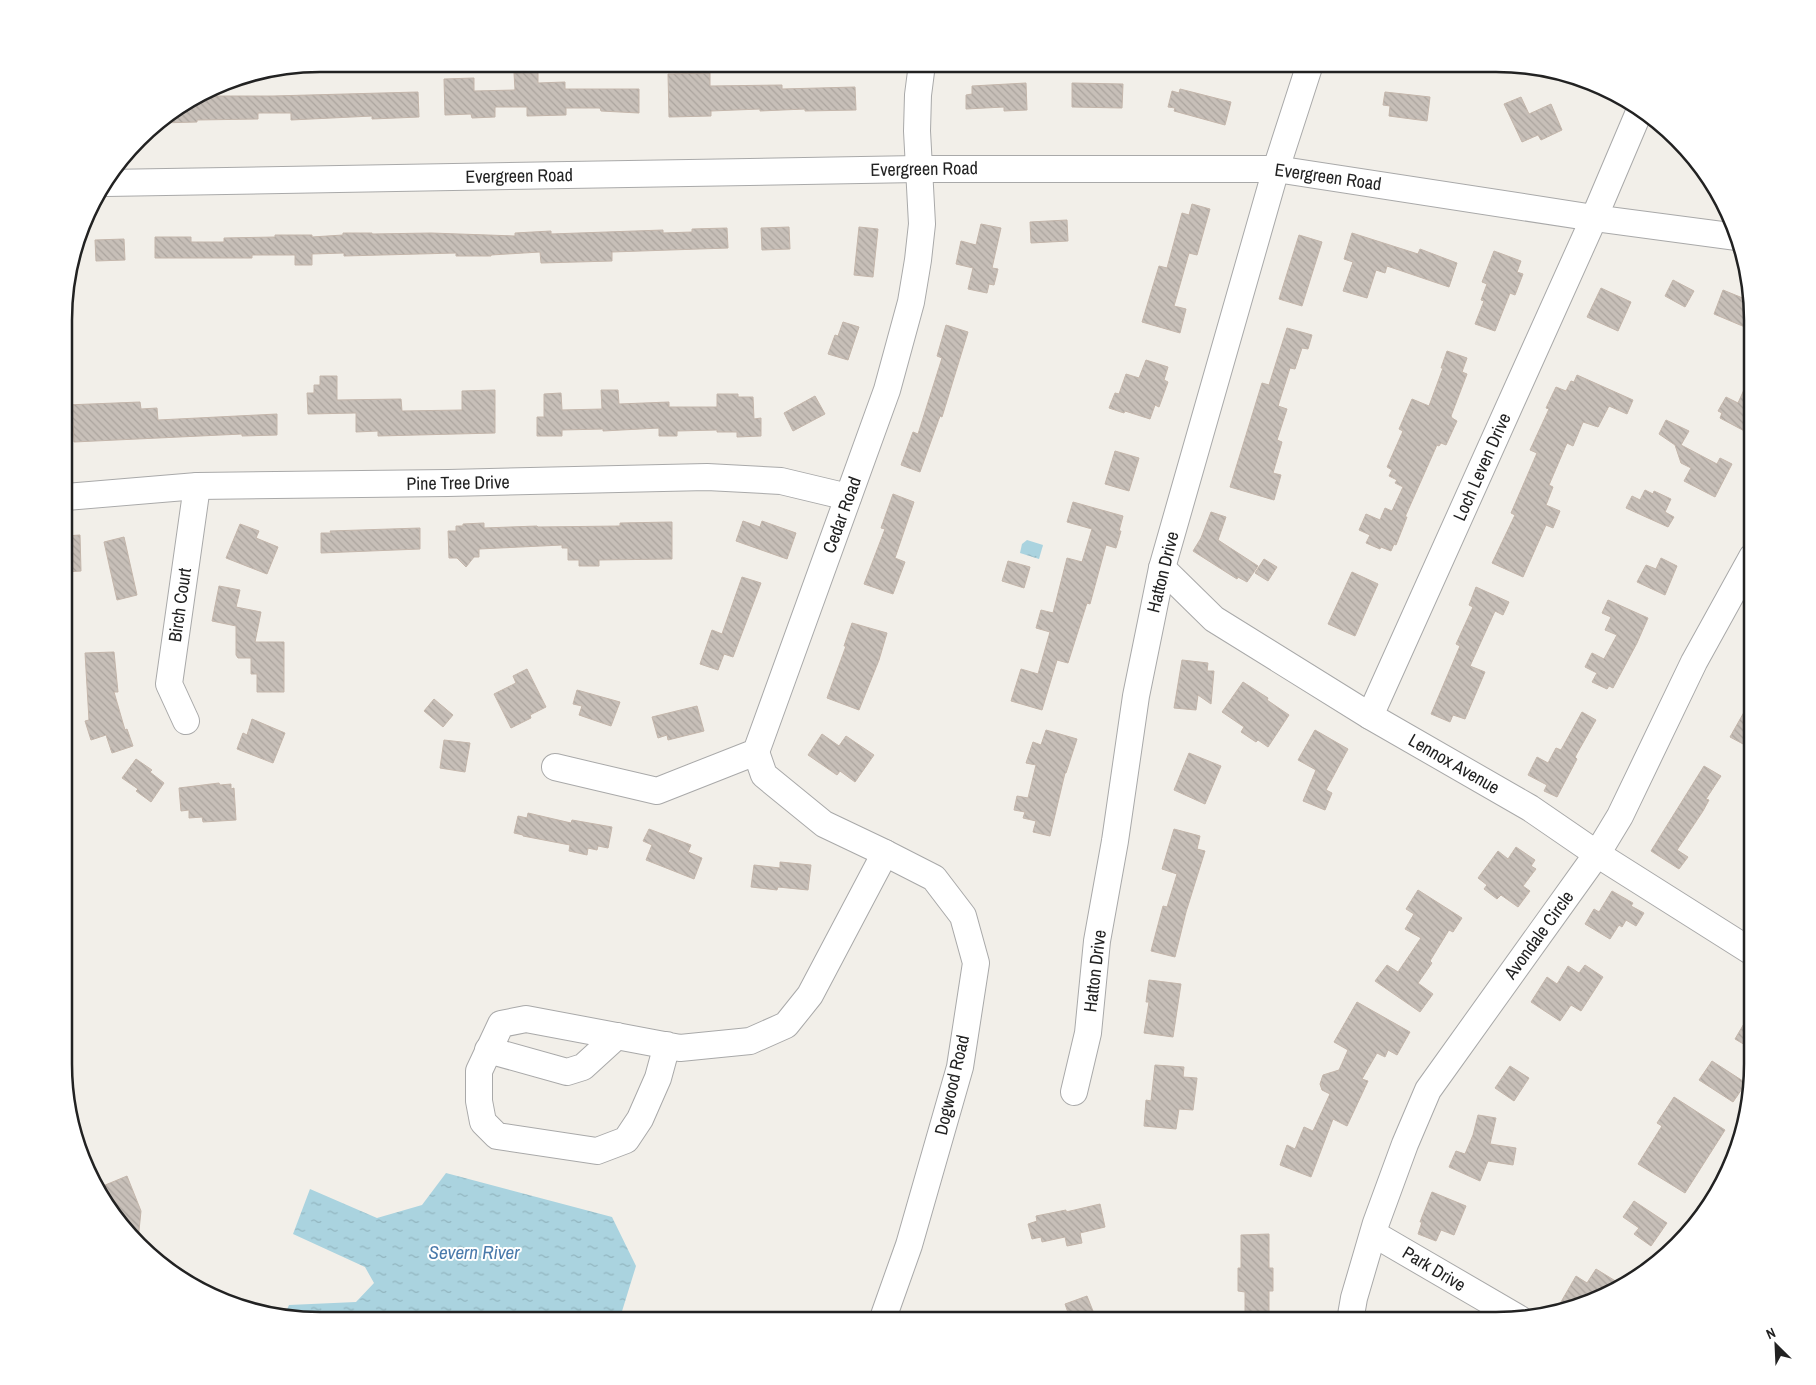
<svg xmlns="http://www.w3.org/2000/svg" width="1816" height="1385" viewBox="0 0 1816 1385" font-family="'Archivo Narrow',sans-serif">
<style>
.water{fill:url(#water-ripples)}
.building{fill:url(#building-back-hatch);stroke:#c4b6ab}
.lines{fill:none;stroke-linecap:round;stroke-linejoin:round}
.minor-casing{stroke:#a9a9a9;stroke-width:28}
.minor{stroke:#fff;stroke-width:26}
.labels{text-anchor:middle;stroke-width:4;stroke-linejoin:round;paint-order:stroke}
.street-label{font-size:18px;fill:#222;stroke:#fff}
.water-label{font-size:19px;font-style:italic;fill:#4a7aab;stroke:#fff}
.rim{fill:none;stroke:#222;stroke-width:2.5}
</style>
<defs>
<pattern id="water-ripples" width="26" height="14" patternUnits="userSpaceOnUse" patternTransform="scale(1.25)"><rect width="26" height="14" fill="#aad3df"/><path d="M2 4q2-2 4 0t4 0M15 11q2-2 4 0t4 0" fill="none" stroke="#92b5bf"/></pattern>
<pattern id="building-back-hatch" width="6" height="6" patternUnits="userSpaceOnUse" patternTransform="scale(1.25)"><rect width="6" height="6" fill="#c7bfb8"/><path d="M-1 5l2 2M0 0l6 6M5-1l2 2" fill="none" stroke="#aba49e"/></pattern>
</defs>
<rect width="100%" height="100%" fill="#f2efe9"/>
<g class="water">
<path d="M1027 540 1043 545 1039 559 1020 553 1022 544Z"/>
<path d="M446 1173 612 1217 636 1266 619 1321H304L284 1316 289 1305 356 1302 374 1283 365 1267 293 1234 310 1189 377 1218 422 1205Z"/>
</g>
<g class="building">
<path d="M538 72V83L565 82V89H639V113L601 111 600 108H566V115L527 116V107H495V117L472 118 471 114 445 115 444 79 474 78V91L515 90 514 73Z"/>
<path d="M710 73V86L782 85V89L855 87 856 110 805 111V109L760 111V109L711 111V116L669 117 668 74Z"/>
<path d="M1026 83 1027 110 1004 111V107L966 109V95L972 94V86Z"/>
<path d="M1072 83 1123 84 1122 108 1072 107Z"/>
<path d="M1180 89 1231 102 1225 125 1174 111 1175 108 1168 107 1172 91 1179 93Z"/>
<path d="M418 92 419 117 372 119V116L291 120V113H258V119L197 120V122L159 123 206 96H273Z"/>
<path d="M1385 92 1430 97 1427 121 1389 116 1390 106 1383 105Z"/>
<path d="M1521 97 1529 114 1551 104 1562 130 1541 140 1538 135 1522 142 1504 104Z"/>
<path d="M1192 204 1210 209 1197 255 1189 253 1174 306 1186 309 1180 333 1142 322 1159 266 1167 268 1182 213 1189 215Z"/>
<path d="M1067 220 1068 241 1031 243 1030 222Z"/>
<path d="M981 224 1001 228 992 268 998 269 994 285 989 284 987 293 968 289 973 268 956 264 961 241 976 245Z"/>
<path d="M789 227 790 249 762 250 761 228Z"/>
<path d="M859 227 878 229 873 277 854 275Z"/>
<path d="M727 228 728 248 612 252V261L541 263 540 252 491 255V256H456V253L344 256V253L312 254V265H295V255H252V258H155V237H191V242H224V238L275 237V235H312V237L343 235V233H372V234L431 233 515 236V233L551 231V234L663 230V233L692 232V229Z"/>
<path d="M1352 233 1418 254 1420 249 1457 263 1449 287 1387 266 1385 273 1376 270 1367 298 1343 291 1353 262 1344 259Z"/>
<path d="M1299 235 1322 242 1302 306 1279 299Z"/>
<path d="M124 239 125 260 96 261 95 240Z"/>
<path d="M1494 251 1521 261 1517 272 1523 274 1515 295 1510 293 1495 331 1475 324 1484 301 1481 300 1487 284 1482 282Z"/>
<path d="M1673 280 1694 291 1685 307 1665 296Z"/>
<path d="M1601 288 1631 302 1618 331 1587 317Z"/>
<path d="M1723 290 1750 301 1752 330 1714 314Z"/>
<path d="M843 322 859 327 848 360 828 354 835 335 838 336Z"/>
<path d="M946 325 968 332 942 417 940 416 920 472 901 465 913 432 918 434 942 358 937 356Z"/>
<path d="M1287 328 1312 335 1308 349 1302 348 1295 369 1290 368 1278 406 1287 409 1277 440 1282 442 1273 473 1281 475 1274 500 1230 487 1262 383 1269 385Z"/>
<path d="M1447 351 1467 358 1462 372 1467 374 1451 416 1452 418 1457 421 1446 445 1441 443 1439 446 1437 445 1405 517H1407L1396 545 1394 544 1391 551 1381 547 1380 549 1366 543 1370 535 1359 530 1366 514 1380 520 1385 508 1392 511 1403 487 1395 483 1397 480 1389 476 1392 470 1387 467 1403 431 1399 429 1412 399 1429 406 1443 368H1441Z"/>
<path d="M1146 360 1168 367 1164 380 1168 382 1159 407 1155 405 1150 419 1125 411 1124 413 1109 408 1115 393 1119 394 1126 374 1139 378Z"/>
<path d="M1752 372V435L1720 418 1722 413 1718 411 1726 397 1738 403Z"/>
<path d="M1577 375 1633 400 1627 414 1609 406 1598 427 1583 422 1573 446 1567 443 1549 485 1553 487 1546 505 1560 511 1553 528 1546 525 1523 577 1492 563 1515 515 1511 513 1534 460 1537 453 1530 450 1549 409 1546 408 1556 387 1566 391 1571 381 1574 382Z"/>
<path d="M320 376H337V400L401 399 402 411 462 410V391L495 390V433L378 436V431L356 432V413L308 414 307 393H314V385H320Z"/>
<path d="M601 390H618L619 404 669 402V407H717V394H738V397H753L754 419 761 418V436L737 437V432H717V430L677 431V436H659V428L603 431V429L562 430V436H537V417H544V394L561 393 562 410 602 409Z"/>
<path d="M815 396 825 414 793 431 784 413Z"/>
<path d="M140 402 141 409 157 408 158 420 277 414V435L242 436V434L74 442 73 422H66V405Z"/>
<path d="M1666 420 1689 431 1681 445 1717 464 1720 458 1732 464 1715 497 1684 481 1691 468 1681 463 1675 445 1659 434Z"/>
<path d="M1115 451 1139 458 1129 491 1105 484Z"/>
<path d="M1645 490 1653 494 1654 491 1671 499 1665 512 1674 517 1668 527 1626 508 1632 496 1640 500Z"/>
<path d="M893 494 914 502 895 558 905 562 893 594 864 584 885 529 881 528Z"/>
<path d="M1073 502 1123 516 1119 531H1121L1116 548 1106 545 1090 604 1087 603 1068 663 1057 660 1042 710 1011 701 1021 669 1038 674 1050 632 1036 628 1041 610 1053 613 1067 558 1082 562 1092 529 1067 522Z"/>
<path d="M1211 512 1226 517 1218 540 1258 566 1247 582 1238 577 1237 579 1193 551 1201 538Z"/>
<path d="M743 521 760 527 762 521 796 533 787 559 736 541Z"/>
<path d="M672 522V559L599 560V566H579V560H568V548H562V545L479 549V557H474L466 567 457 558H449L448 531H456V526H463V524L484 523V528L537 526 538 527 620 526V523Z"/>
<path d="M240 524 259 531 256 538 278 547 267 574 226 558Z"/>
<path d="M420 528V549L321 553V533H331L330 531Z"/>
<path d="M80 535 81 571 65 572V536Z"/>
<path d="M124 537 137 595 117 600 104 542Z"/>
<path d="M1661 558 1677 566 1665 595 1637 582 1646 565 1656 569Z"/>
<path d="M1264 559 1277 567 1268 581 1255 573Z"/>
<path d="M1008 561 1030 567 1024 588 1002 581Z"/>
<path d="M1352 572 1378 584 1355 636 1328 624Z"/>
<path d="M742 577 761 583 733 657 724 654 718 670 700 664 712 630 722 634Z"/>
<path d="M219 586 240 590 236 607 261 612 255 642H284V692H257V674H251V658H238L236 655V626L212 621Z"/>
<path d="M1476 587 1509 602 1503 615 1495 611 1470 666 1485 672 1465 719 1453 715 1450 722 1431 714 1460 646 1456 644 1473 607 1469 605Z"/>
<path d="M1608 600 1648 618 1637 643 1613 688 1609 686 1607 689 1592 682 1597 673 1585 667 1592 653 1604 659 1617 635 1605 630 1611 617 1602 613Z"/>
<path d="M852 623 887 633 879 660 859 710 827 698 846 646H844Z"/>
<path d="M114 652 118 692H114L125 730 127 729 133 746 112 753 106 735 91 740 85 721 89 720 85 653Z"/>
<path d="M1182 660 1208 663 1207 671H1214L1211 704 1198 695 1196 710 1174 708Z"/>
<path d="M527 669 546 707 530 715 531 718 511 728 494 694 516 683 513 676Z"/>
<path d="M1243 682 1268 698 1267 700 1289 715 1268 747 1258 740 1256 742 1241 732 1244 727 1222 712Z"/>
<path d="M577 690 620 702 611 726 579 715 582 706 573 704Z"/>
<path d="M1752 698V733L1745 745 1730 737Z"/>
<path d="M434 699 453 715 443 727 424 711Z"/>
<path d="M697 706 704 731 668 740 667 735 658 738 652 717Z"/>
<path d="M1582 712 1596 720 1575 757 1577 759 1557 797 1544 791 1547 785 1528 775 1537 757 1548 763 1556 748 1561 750Z"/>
<path d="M252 719 285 733 273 763 237 749 243 733 247 735Z"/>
<path d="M1046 730 1077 739 1066 773H1065L1050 836 1033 832 1036 821 1023 818 1025 812 1014 810 1017 796 1028 798 1036 765 1026 763 1033 742 1041 745Z"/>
<path d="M1315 730 1348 749 1326 790 1332 793 1325 810 1303 801 1316 770 1298 760Z"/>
<path d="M822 734 839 746 846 736 874 755 855 782 840 771 837 775 808 755Z"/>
<path d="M444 740 470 743 465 772 440 768Z"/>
<path d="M1189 753 1221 766 1205 804 1174 790Z"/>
<path d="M136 759 152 770 150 772 164 783 151 802 136 791 138 789 122 778Z"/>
<path d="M1704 766 1721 776 1706 799 1709 800 1703 811 1677 850 1688 857 1679 869 1651 851Z"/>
<path d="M219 783 220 785 231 784V789L234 788 236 820 203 822 202 817 189 818V810L181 811 179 788Z"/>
<path d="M528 813 571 823 572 820 612 827 608 848 598 846 597 850 588 848 587 855 569 851 570 845 523 836V835L514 833 518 816 527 818Z"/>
<path d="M649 829 691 845 688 852 702 858 694 879 646 860 652 845 643 841Z"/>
<path d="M1174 829 1200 836 1197 849 1205 851 1186 912 1175 957 1151 951 1163 906 1167 907 1177 874 1162 869Z"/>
<path d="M1516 847 1535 860 1531 866 1536 869 1523 886 1530 891 1518 907 1501 895 1497 899 1484 889 1487 885 1478 878 1498 851 1508 859Z"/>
<path d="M780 862 811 865 808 890 778 887 777 890 751 887 754 865 780 868Z"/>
<path d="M1418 890 1462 918 1453 932 1449 930 1430 961 1432 963 1418 983 1433 994 1420 1012 1375 981 1387 965 1398 972 1421 938 1405 929 1414 914 1406 909Z"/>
<path d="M1612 891 1633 903 1631 906 1644 913 1636 926 1626 920 1622 927 1619 925 1610 939 1585 924 1594 909 1599 912Z"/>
<path d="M1585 965 1603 977 1581 1011 1571 1005 1560 1021 1531 1002 1547 977 1557 984 1568 966 1579 973Z"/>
<path d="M1149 980 1181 984 1173 1037 1144 1033 1149 1002H1146Z"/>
<path d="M1357 1002 1410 1032 1397 1055 1388 1050 1385 1057 1377 1053 1362 1079 1368 1081 1347 1126 1333 1119 1311 1177 1280 1165 1287 1145 1295 1149 1304 1127 1313 1131 1330 1094 1322 1090 1320 1084 1323 1075 1339 1070 1348 1050 1334 1042Z"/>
<path d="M1752 1010V1049L1735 1039Z"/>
<path d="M1712 1061 1746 1083 1733 1102 1699 1080Z"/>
<path d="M1155 1065 1184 1067 1183 1077 1197 1078 1193 1110 1179 1109 1176 1129 1144 1126 1146 1100 1151 1101Z"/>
<path d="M1510 1066 1529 1078 1514 1101 1495 1088Z"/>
<path d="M1674 1097 1725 1130 1685 1193 1638 1164 1662 1126 1657 1123Z"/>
<path d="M1478 1115 1496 1118 1490 1144 1516 1148 1513 1165 1488 1161 1480 1181 1449 1167 1456 1151 1465 1154 1473 1135Z"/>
<path d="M127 1176 141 1211 138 1240 98 1188Z"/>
<path d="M1432 1192 1466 1206 1454 1235 1441 1230 1436 1241 1418 1234 1422 1222H1420Z"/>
<path d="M1634 1201 1667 1223 1651 1246 1634 1234 1639 1228 1623 1217Z"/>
<path d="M1100 1204 1105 1227 1080 1233 1082 1243 1067 1246 1065 1237 1042 1242 1041 1237 1032 1239 1028 1224 1037 1221 1036 1216 1066 1210V1212Z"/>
<path d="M1269 1234V1268H1273V1291H1269V1316H1245V1292L1238 1291V1268H1241V1235Z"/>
<path d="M1596 1269 1622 1285 1609 1295 1554 1314 1576 1276 1587 1283Z"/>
<path d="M1087 1296 1097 1321H1071L1065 1304Z"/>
</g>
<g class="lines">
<g class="minor-casing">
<g id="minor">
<path d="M106 183 918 169H1276L1594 218 1737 237"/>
<path d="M66 497 197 486 448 483 707 477 781 481 848 497"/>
<path d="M1162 568 1214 619 1370 716 1530 808 1597 854 1752 952"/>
<path d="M1370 716 1594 218 1639 112"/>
<path d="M186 721 169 684 197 486"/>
<path d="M555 767 657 791 756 752 887 390 911 302 918 260 922 224 917 131 918 95 922 64"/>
<path d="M667 1045 658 1078 640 1119 626 1140 597 1151 497 1136 483 1122 479 1101V1071L501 1024 526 1019 680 1048 750 1041 786 1025 810 995 885 853 824 824 764 775 756 752"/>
<path d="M488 1050 567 1072 583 1067 617 1036"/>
<path d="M1074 1092 1088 1033 1097 941 1115 841 1136 696 1162 568 1276 169 1310 64"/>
<path d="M1374 1234 1520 1319"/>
<path d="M882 1321 909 1245 960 1067 976 963 963 916 934 878 885 853"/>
<path d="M1350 1321 1354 1298 1376 1223 1405 1144 1428 1090 1597 854 1620 816 1694 662 1752 557"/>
</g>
</g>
<use href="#minor" class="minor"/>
</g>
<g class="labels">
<g class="street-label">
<text transform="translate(924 169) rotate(-1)" y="6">Evergreen Road</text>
<text transform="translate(519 176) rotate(-1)" y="6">Evergreen Road</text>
<text transform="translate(1328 177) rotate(8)" y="6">Evergreen Road</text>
<text transform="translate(1482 467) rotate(-66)" y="6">Loch Leven Drive</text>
<text transform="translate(458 483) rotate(-1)" y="6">Pine Tree Drive</text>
<text transform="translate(842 515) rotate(-70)" y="6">Cedar Road</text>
<text transform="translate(1163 572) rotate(-76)" y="6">Hatton Drive</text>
<text transform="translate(180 605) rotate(-82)" y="6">Birch Court</text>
<text transform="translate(1454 764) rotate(30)" y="6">Lennox Avenue</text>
<text transform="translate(1539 935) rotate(-54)" y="6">Avondale Circle</text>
<text transform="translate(1095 971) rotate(-83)" y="6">Hatton Drive</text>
<text transform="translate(952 1085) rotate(-77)" y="6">Dogwood Road</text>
<text transform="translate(1434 1269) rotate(31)" y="6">Park Drive</text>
</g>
<g class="water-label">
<text x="474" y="1259">Severn River</text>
</g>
</g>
<path d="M0 0H1816V1385H0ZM320 72H1496A248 248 0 0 1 1744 320V1064A248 248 0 0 1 1496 1312H320A248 248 0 0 1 72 1064V320A248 248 0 0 1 320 72Z" fill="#fff" fill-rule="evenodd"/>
<path class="rim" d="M320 72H1496A248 248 0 0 1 1744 320V1064A248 248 0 0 1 1496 1312H320A248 248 0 0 1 72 1064V320A248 248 0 0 1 320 72Z"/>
<g transform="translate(1776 1345) rotate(336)" stroke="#ffffff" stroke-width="4" paint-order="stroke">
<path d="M0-4L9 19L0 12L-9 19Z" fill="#222222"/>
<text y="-8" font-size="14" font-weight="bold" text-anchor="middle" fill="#222222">N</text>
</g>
</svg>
